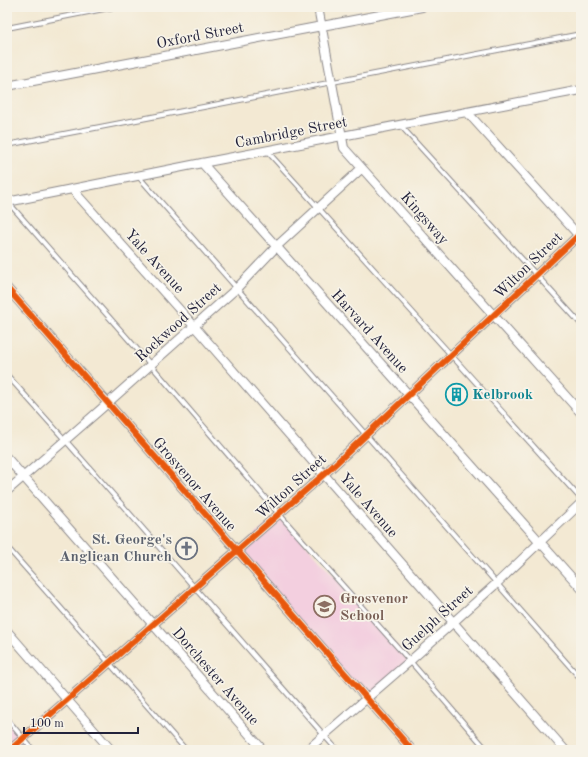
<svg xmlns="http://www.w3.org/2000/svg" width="588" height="757" viewBox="0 0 588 757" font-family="'Old Standard TT',serif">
<rect width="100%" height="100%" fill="#f7f3e8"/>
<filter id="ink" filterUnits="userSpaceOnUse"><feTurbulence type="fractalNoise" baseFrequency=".025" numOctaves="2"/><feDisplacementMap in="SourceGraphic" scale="8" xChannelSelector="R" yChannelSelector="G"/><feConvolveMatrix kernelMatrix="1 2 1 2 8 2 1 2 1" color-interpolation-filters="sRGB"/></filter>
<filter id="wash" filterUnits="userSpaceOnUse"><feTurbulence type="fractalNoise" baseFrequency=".012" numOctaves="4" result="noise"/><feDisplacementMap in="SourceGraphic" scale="16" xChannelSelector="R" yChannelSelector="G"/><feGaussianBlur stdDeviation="0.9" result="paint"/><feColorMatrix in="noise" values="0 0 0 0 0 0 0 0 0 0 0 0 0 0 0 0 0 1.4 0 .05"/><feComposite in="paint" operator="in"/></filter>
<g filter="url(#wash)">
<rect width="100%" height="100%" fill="#f3e9d3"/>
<path fill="#f3cfdf" d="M279,514l131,147 -43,37 -130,-147z
M7,719l26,31h-26z"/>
</g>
<g filter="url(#ink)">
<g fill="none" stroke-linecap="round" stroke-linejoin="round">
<defs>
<path id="lane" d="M7,28l107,-21
M401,126l180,198
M7,145l574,-111
M267,151l314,348
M138,176l443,503
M8,202l143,163 128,149 131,147 77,89
M7,375l59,66 271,309
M7,547l179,203
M7,719l26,31"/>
<path id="street" d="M318,7l26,141 237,265
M7,86l415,-79
M467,112l114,126
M202,163l379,425
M72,189l122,137 371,424
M7,202l195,-39 379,-73
M7,288l405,462
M7,458l256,292
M7,491l94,-82 136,-121 40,-42 85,-78
M7,631l104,119
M10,750l321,-282 250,-235
M307,750l103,-89 87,-78 84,-80"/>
</defs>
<use href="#lane" stroke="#8a8687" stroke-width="6"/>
<use href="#street" stroke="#8a8687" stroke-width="10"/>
<use href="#lane" stroke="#fff" stroke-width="4"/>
<use href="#street" stroke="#fff" stroke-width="8"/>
<defs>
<path id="cycleway" d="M7,288l405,462
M10,750l321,-282 250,-235"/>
</defs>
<use href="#cycleway" stroke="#f7f3e8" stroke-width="8"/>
<use href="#cycleway" stroke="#e8590c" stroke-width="6"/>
</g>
</g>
<defs>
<symbol id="building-ring" viewBox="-11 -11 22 22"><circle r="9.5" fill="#f7f3e8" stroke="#0f9aa8" stroke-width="1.5"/><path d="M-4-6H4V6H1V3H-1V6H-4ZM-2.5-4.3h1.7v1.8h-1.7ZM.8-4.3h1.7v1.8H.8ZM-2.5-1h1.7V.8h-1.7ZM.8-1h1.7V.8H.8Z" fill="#0f9aa8"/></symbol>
<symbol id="church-ring" viewBox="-11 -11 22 22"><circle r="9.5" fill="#f7f3e8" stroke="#6b7280" stroke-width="1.5"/><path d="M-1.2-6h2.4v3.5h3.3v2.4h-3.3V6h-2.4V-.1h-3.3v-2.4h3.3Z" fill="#6b7280"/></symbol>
<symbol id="school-ring" viewBox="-11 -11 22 22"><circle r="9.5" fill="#f7f3e8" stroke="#8d6e63" stroke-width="1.5"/><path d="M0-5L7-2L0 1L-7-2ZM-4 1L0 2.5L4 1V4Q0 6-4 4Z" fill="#8d6e63"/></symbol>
</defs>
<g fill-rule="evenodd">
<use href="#building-ring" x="444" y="382" width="25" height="25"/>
<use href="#church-ring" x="174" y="536" width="25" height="25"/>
<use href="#school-ring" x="312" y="594" width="25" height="25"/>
</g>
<g text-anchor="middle" stroke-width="3.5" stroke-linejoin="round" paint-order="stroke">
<g font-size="15" fill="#22223b" stroke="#f7f3e8">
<text transform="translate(200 35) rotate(-11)" y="5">Oxford Street</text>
<text transform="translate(291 132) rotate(-11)" y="5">Cambridge Street</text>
<text transform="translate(425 218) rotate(49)" y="5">Kingsway</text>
<text transform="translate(155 261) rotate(48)" y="5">Yale Avenue</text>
<text transform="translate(528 265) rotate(-44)" y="5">Wilton Street</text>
<text transform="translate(178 322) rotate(-42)" y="5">Rockwood Street</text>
<text transform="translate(370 331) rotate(48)" y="5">Harvard Avenue</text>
<text transform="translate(195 484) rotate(49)" y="5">Grosvenor Avenue</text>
<text transform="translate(291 486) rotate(-42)" y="5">Wilton Street</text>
<text transform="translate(369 505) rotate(49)" y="5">Yale Avenue</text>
<text transform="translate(437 618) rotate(-42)" y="5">Guelph Street</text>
<text transform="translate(216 676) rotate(49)" y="5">Dorchester Avenue</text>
</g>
<g font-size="15" font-weight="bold" fill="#0d838f" stroke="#f7f3e8" text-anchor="start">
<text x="472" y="399">Kelbrook</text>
</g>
<g font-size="15" font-weight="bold" fill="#5b616d" stroke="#f7f3e8" text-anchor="end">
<text x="172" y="544">St. George's<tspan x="172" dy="17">Anglican Church</tspan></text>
</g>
<g font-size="15" font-weight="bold" fill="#785e54" stroke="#f7f3e8" text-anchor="start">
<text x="340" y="603">Grosvenor<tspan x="340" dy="17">School</tspan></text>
</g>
</g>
<rect width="588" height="757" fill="none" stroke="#f7f3e8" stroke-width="24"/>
<path d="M24 727v6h114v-6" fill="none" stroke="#22223b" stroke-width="2"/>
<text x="30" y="727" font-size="12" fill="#22223b" stroke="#f7f3e8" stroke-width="3" paint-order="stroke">100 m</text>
</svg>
